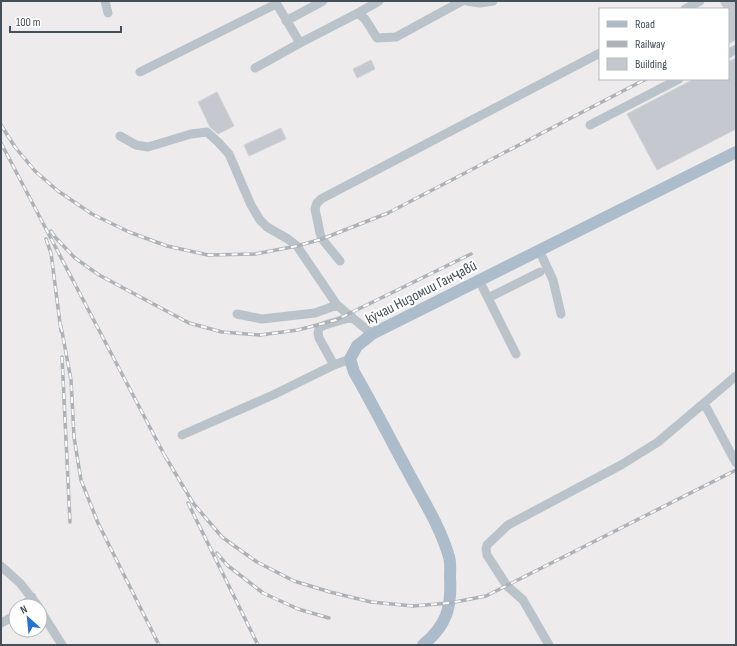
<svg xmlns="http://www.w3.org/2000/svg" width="737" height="646" viewBox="0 0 737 646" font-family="'Sofia Sans Condensed',sans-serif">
<rect width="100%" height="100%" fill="#eeebec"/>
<path fill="#c5c8ce" stroke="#d0d2d7" d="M720,1h16v39l-8,4v-35h-4z
M736,58v71l-79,41 -30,-56 67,-35h34v-17z
M371,60l4,9 -18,9 -4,-9z
M217,92l17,34 -16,8 -8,-7 -12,-25z
M281,128l5,11 -37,17 -5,-11z"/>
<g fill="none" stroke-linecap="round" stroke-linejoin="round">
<path stroke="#bac3ca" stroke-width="9" d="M105,1l3,12
M275,1l25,42 58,-30 7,6 12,19 19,-1 66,-36
M467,1l13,2 13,-2
M685,9l15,-8
M358,13l21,-12
M286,21l37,-20
M728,54l8,-5
M255,68l45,-25
M140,72l136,-68
M590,125l89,-46
M120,136l16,9 12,2 43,-13 16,-2 11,10 11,12 22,51 9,15 7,7 21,12 9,7 40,59 35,29
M539,250l14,30 8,34
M340,261l-18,-22 -2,-6 -5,-24 2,-6 4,-4 279,-146
M479,280l37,74
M488,298l52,-26
M237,314l25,5 53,-6 22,-8
M334,365l-15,-27 -1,-5 1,-5 6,-3 27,-8
M704,403l32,60
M182,435l91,-40 61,-30 16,-6
M1,566l19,17 18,23
M23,606l9,-9
M40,610l22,35
M1,623l11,-6 4,-4
M549,645l-26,-45 -16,-14 -20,-31 -1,-6 1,-4 21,-20 113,-60 37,-23 78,-66"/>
<path stroke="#acbcca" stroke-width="12" d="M423,645c23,-19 29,-37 27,-67 0,-7 1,-15 -1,-21 -9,-32 -29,-62 -44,-91 -17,-31 -33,-63 -51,-94l-4,-13 7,-13 15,-12 364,-182"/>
<defs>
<path id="rail" d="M1,125l14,22 20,24 23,20 34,23 37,18 38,14 41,9 47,-1 42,-8 25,-7 66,-26 258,-134
M1,143l166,317
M51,231l4,6 20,21 24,17 90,48 33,9 38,3 38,-5 38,-10 135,-66
M46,239l5,14 10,78
M61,326l10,54 3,57 7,43 17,43 61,122
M62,357l8,165
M165,456l28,47 29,34 35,25 37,19 36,11 41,10 42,4 37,-3 36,-7 250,-126
M188,503l70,142
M217,553l10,12 36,28 35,16 31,9"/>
</defs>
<use href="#rail" stroke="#aeb1b6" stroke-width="3.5"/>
<use href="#rail" stroke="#fff" stroke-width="2" stroke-dasharray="6" stroke-linecap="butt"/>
</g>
<g text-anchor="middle" stroke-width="4" stroke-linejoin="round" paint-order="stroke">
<g font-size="15" fill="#454f58" stroke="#fff">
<text transform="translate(421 292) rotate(-27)" y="5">кӯчаи Низомии Ганҷавӣ</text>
</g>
</g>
<rect width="737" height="646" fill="none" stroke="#454f58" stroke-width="4"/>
<rect x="599" y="8" width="130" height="72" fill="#ffffff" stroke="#b5b9bc"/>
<rect x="607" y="21" width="20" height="6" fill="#acbcca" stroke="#b5b9bc"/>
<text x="635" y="28" font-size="12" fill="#454f58">Road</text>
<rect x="607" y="41" width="20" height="6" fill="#aeb1b6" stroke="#b5b9bc"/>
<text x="635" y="48" font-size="12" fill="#454f58">Railway</text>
<rect x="607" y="58" width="20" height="12" fill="#c5c8ce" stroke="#b5b9bc"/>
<text x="635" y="68" font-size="12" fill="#454f58">Building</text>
<g transform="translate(28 618) rotate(333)"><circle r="19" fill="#ffffff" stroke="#b5b9bc"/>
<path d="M0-3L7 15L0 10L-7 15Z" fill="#2372d1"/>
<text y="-6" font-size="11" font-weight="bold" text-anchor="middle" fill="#454f58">N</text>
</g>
<path d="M10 26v6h111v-6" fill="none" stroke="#454f58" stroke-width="2"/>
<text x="16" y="26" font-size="12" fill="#454f58" stroke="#ffffff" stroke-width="3" paint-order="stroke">100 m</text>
</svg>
